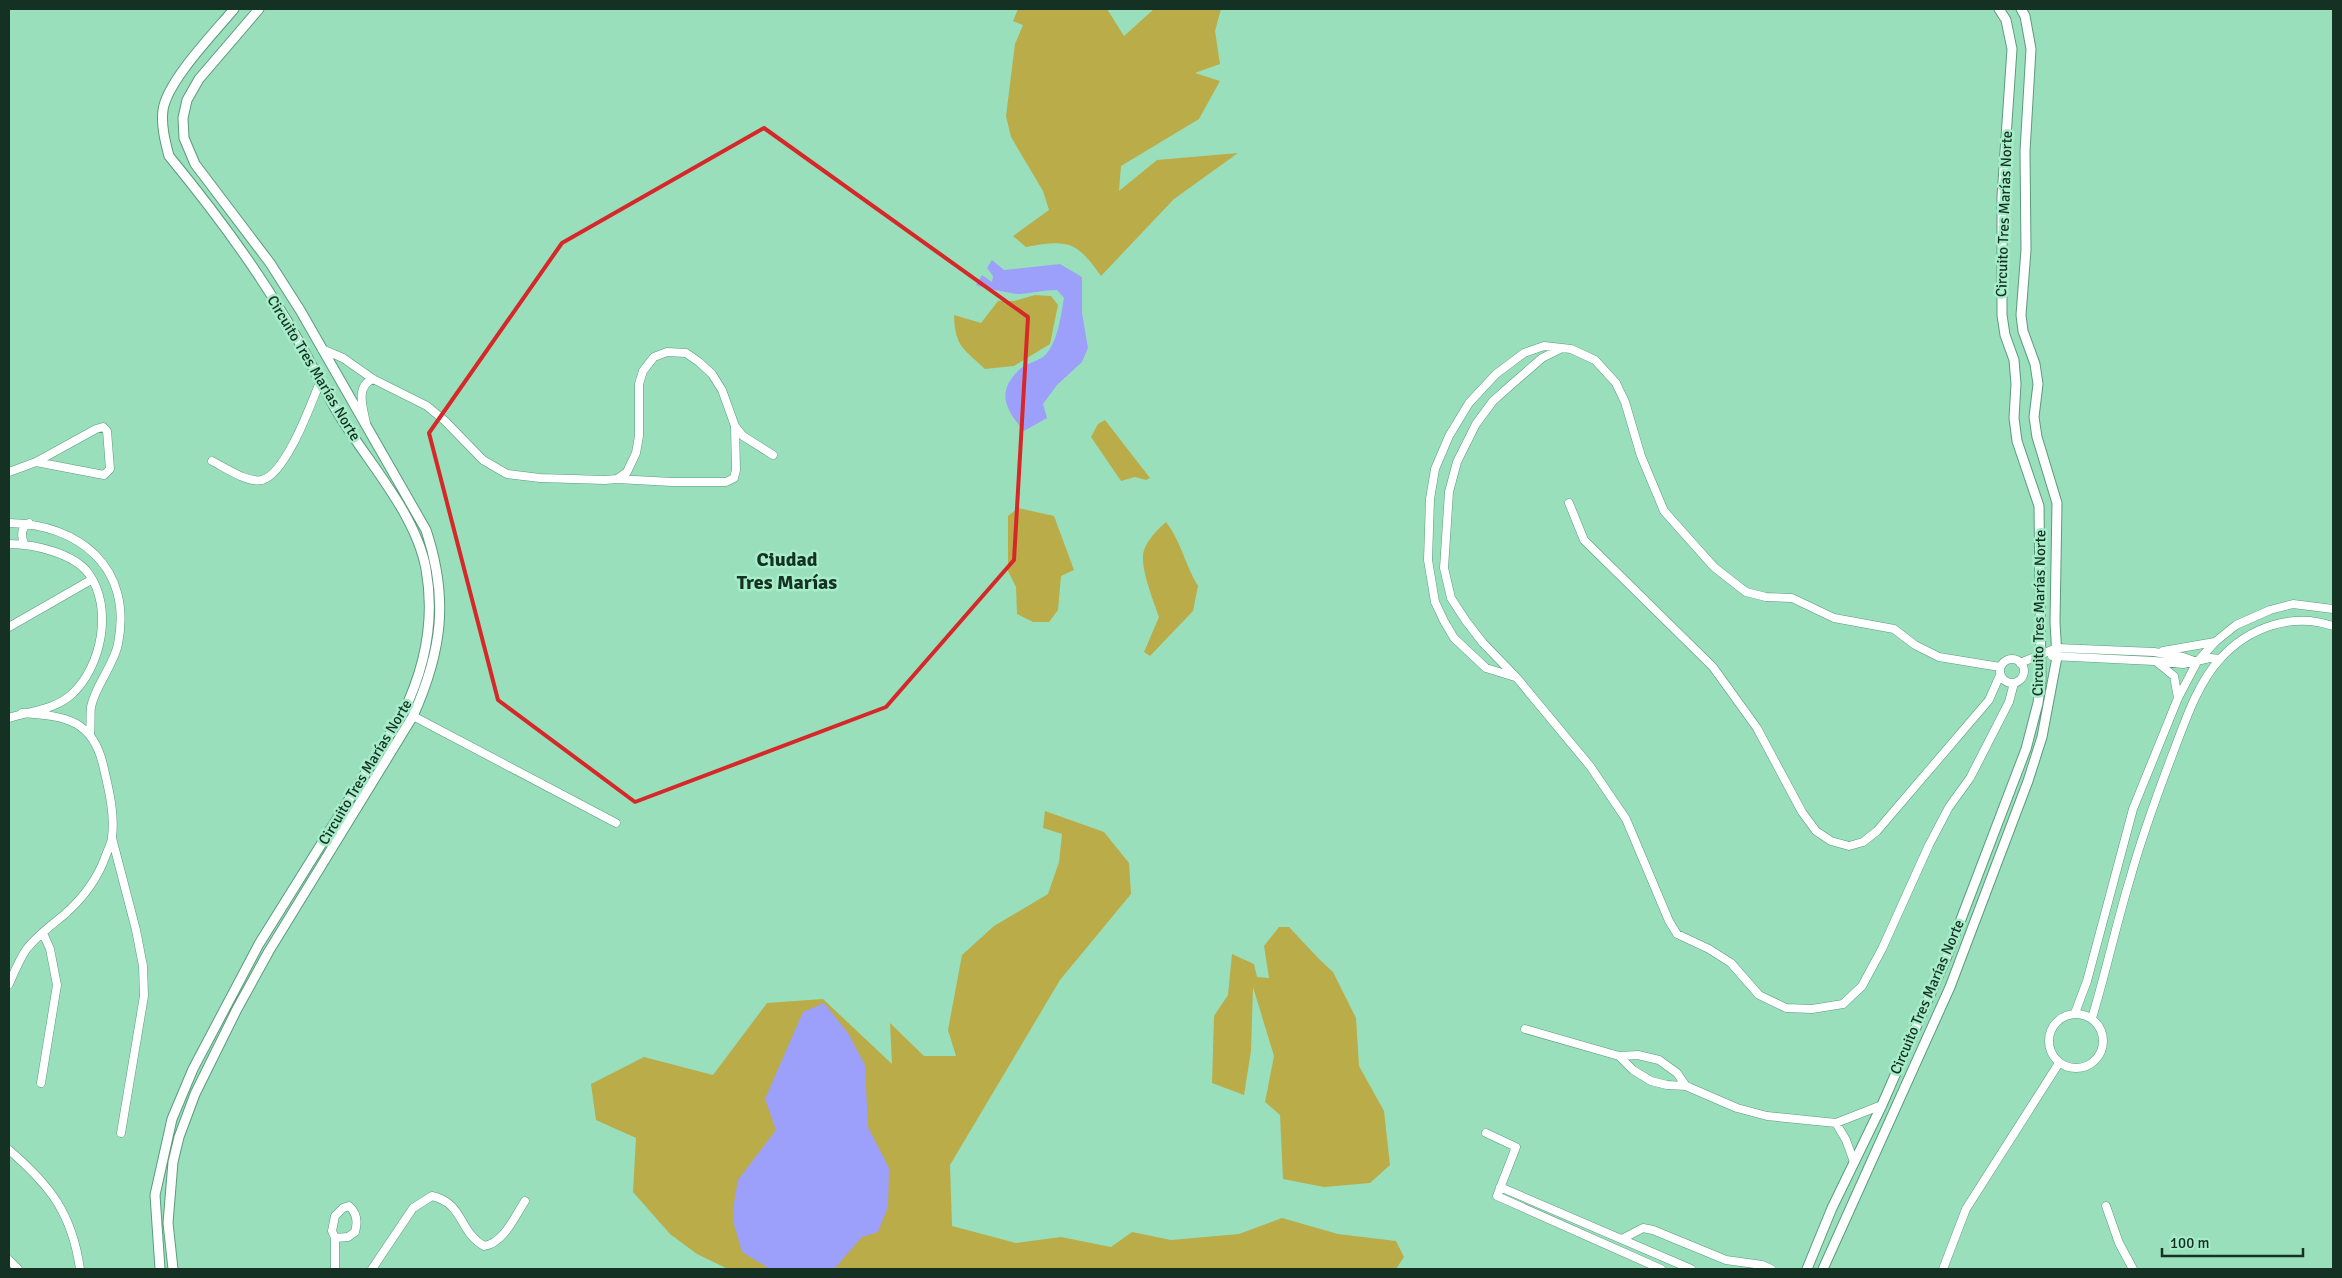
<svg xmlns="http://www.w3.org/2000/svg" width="2342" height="1278" viewBox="0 0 2342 1278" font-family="Signika,sans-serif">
<rect width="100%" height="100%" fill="#9adfbc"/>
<path fill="#baac48" d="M1018,9h89l17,27 30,-27h67l-6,22 5,33 -25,9 25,8 -21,38 -78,47 -2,25 38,-31 81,-7 -64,46 -73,77c-25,-36 -34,-36 -75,-29l-13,-11 36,-26 -6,-19 -32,-54 -5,-21 9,-72 8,-19 -10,-4z
M1035,295l16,1 7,9 -8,39 -36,22 -29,3c-22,-21 -30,-22 -31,-54l27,8 17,-22h16z
M1105,420l45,58 -4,2 -11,-3 -14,4 -30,-44 7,-13z
M1018,508l36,8 20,54 -13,6 -3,34 -9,12h-16l-16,-8 -1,-27 -8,-16v-55z
M1166,522c15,19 19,43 32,64l-5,25 -43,45 -6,-4 15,-35c-5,-14 -17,-45 -16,-60 0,-13 14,-27 23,-35z
M1045,811l59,21 25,31 2,31 -71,86 -110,185 2,61 64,17 45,-6 50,10 21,-15 39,8 68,-6 43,-16 56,16 58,7 8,16 -8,12h-668l-31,-15 -27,-20 -37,-42 3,-54 -40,-18 -5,-36 53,-27 69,18 54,-72 56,-4 69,65 -2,-41 34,33h32l-8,-26 14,-75 32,-29 54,-32 11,-32 3,-28 -19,-6z
M1279,927h10l30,32 14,13 23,46 3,48 25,45 6,54 -20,18 -46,4 -41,-8 -3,-64 -15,-13 9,-46 -21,-69 -2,64 -7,44 -32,-12 2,-67 14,-21 4,-41 22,10 3,13 12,1 -5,-32z"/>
<path fill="#9da0fa" d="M992,260l12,10 56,-6 22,13v36l6,35 -6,14 -25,23 -14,19 4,14 -23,13c-18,-21 -29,-39 -4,-62 8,-7 21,-8 27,-16 11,-13 14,-38 17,-55l-7,-8c-13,0 -24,3 -37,4 -8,0 -36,-6 -44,-9l6,-10 10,7 1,-6 -6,-8z
M824,1003l24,30 17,32 3,62 21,41 -1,39 -10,25 -16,5 -28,32h-64l-28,-17 -9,-31 1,-18 4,-23 38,-50 -11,-31 38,-87z"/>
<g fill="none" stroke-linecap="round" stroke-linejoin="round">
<defs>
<path id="minor" d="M322,349l21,9 30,21 54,27 18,15 38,39 24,14 33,4 65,2 12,-1 10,-7 9,-19 3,-17v-52l4,-13 11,-14 13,-5 19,1 13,9 13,12 10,16 13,36 8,10 30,19
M1560,349l-18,9 -31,27 -18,16 -17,23 -19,38 -8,30 -5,76 7,30 15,23 17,22 34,35 73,88 36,53 43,102 8,13 32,15 22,14 28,32 27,13 26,1 31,-5 19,-18 20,-37 47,-104 20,-38 21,-29 39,-76 5,-19
M366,423c-3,-15 -11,-37 7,-44
M212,461c14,7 35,22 50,19 24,-6 49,-76 58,-98
M9,472l27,-10 60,-33 7,-2 4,4 3,38 -6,6 -68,-13
M617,479l55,3h54l8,-4 2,-8 -1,-44
M1569,503l15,37 129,127 44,61 45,84 14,19 15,10 18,5 14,-4 14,-11 112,-131 11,-25
M9,523c71,1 124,45 109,121 -4,21 -23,42 -27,63 -1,9 0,18 -1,27
M9,544c24,0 65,9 80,30 24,34 13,92 -17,120 -17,16 -42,17 -63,24
M24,544c-3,-8 -3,-17 5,-21
M9,627l82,-47
M2163,651l52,-9
M2052,656l102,5 29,3 27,-6 10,1
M2000 671a12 12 0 1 1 24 0a12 12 0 1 1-24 0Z
M2020,663l37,-15 97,4 29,5 14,5
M2158,663l16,13 4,22
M1515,677l-29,-9 -32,-30 -10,-17 -9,-19 -7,-42 2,-61 5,-30 14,-33 20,-33 27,-29 28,-21 20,-7 27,3 24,11 21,23 9,19 16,54 23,55 50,56 32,25 20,5 26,1 42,20 60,11 21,16 24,12 61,10
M413,716l203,107
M112,838l24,92 7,36 1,30 -23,137
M9,984c5,-11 10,-24 17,-34 10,-14 26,-25 39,-36 18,-16 33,-36 41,-59 2,-6 6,-12 6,-18 3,-22 -3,-47 -8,-68 -10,-49 -37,-53 -82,-56
M2075,1013l12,-32 46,-172 45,-111 19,-36 18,-20 21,-17 34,-15 23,-6 40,5
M2049 1041a27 27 0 1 1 54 0a27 27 0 1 1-54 0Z
M2092,1018c14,-46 24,-93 38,-139 12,-43 27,-84 43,-126 12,-31 24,-69 47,-94 29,-32 73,-47 113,-33
M1525,1029l94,27 19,-1 21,5 18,13 9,13
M1619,1056l14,14 18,11 16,4 19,1 51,22 30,8 69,7 46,-18
M41,1083l16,-98 -7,-36 -7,-16
M1836,1123l10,17 8,22
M1486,1133l30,14 -19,49 164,73
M9,1150c42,36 63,64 71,119
M1500,1187l191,82
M2106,1206l13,37 14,26
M335,1238l13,-1 7,-5c3,-10 2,-19 -6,-26l-6,2 -8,8 -3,15 3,7v31
M1622,1239l21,-11 10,2 73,30 36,5 9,4
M9,1260l9,9
M372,1269l41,-61 19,-12c32,7 26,35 52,50 20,-3 31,-30 41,-45
M1943,1269l23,-60 93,-146"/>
<path id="tertiary" d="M160,1269l-5,-74 17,-76 21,-50 66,-125 144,-231c22,-45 32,-94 23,-144 -10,-55 -58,-107 -87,-154 -19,-32 -35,-67 -55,-99 -33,-56 -74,-110 -115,-160 -4,-15 -8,-31 -6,-46 4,-29 52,-78 71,-101
M173,1269l-5,-46 5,-61 6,-25 16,-43 42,-85 32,-58 144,-235c29,-65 36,-117 13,-186l-126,-220 -30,-47 -75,-99 -11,-26 -1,-20 4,-18 12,-21 60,-70
M1807,1269l25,-61 50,-103 65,-149 79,-207 12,-46 3,-23 -2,-174 -22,-65 -3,-23 2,-34 -2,-24 -9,-25 -3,-20v-119l10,-147 -6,-29 -7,-11
M1823,1269l127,-282 78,-206 14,-44 15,-80 -2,-35 2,-119 -20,-66 -3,-20 4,-33 -3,-20 -12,-33 -2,-16 5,-65 -1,-99 6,-102 -6,-33 -4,-7"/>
</defs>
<use href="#minor" stroke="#599c7b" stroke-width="9"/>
<use href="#tertiary" stroke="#599c7b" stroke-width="11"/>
<use href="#minor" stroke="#fff" stroke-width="8"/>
<use href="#tertiary" stroke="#fff" stroke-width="9"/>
</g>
<path fill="none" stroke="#d62828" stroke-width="4" stroke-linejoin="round" d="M764,128l264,189 -14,243 -128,147 -251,95 -137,-102 -69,-267 133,-190z"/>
<g text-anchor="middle" stroke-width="5" stroke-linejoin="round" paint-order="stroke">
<g font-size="15" fill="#153124" stroke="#a7edc9">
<text transform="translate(2004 214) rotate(-88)" y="5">Circuito Tres Marías Norte</text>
<text transform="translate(314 368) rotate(59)" y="5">Circuito Tres Marías Norte</text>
<text transform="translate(2039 613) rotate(-89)" y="5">Circuito Tres Marías Norte</text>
<text transform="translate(365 772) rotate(-59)" y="5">Circuito Tres Marías Norte</text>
<text transform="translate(1927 997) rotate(-67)" y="5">Circuito Tres Marías Norte</text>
</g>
<g font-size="20" font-weight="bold" fill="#153124" stroke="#a7edc9">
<text x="787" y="566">Ciudad<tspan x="787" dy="23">Tres Marías</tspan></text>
</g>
</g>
<rect width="2342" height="1278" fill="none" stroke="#153124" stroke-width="20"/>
<path d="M2162 1248v8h141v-8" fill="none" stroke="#153124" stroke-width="2.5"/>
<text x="2170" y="1248" font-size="15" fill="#153124" stroke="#a7edc9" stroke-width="4" paint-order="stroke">100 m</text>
</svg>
